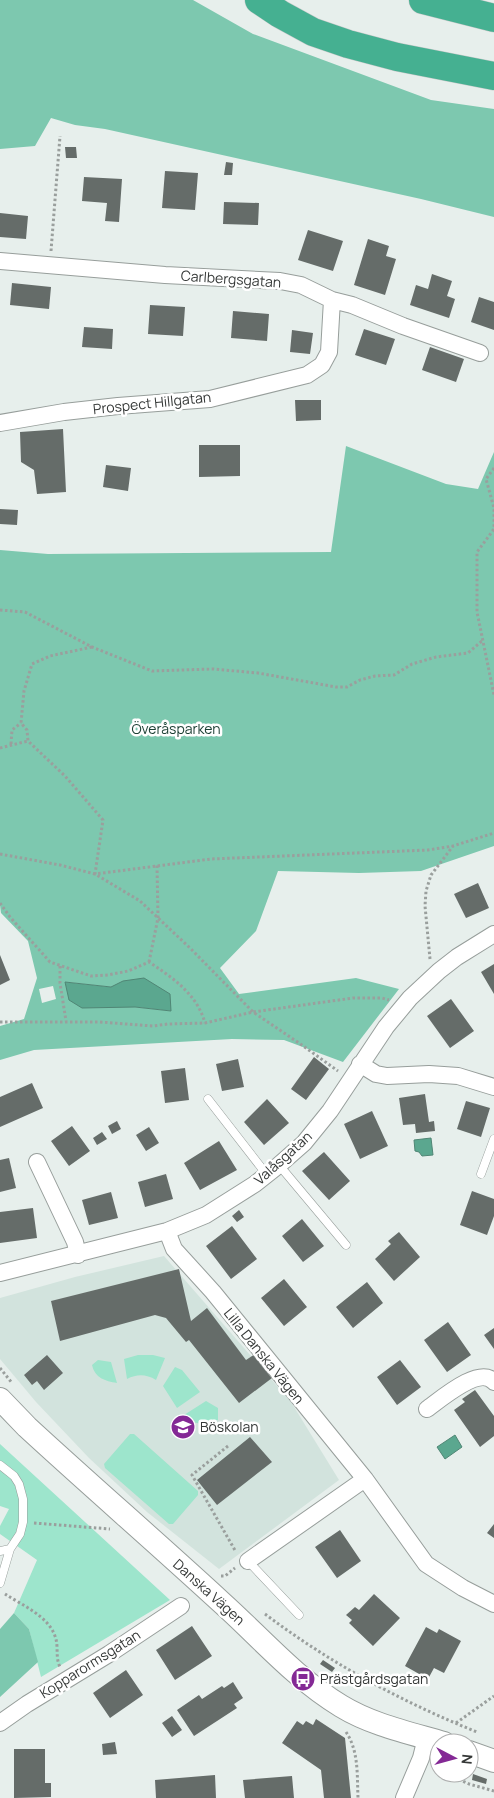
<svg xmlns="http://www.w3.org/2000/svg" width="494" height="1798" viewBox="0 0 494 1798" font-family="Manrope,sans-serif">
<rect width="100%" height="100%" fill="#e7efec"/>
<path fill="#d2e3dd" d="M164,1256l127,146 48,78 -120,89 -72,-57 -58,-54 -53,-56 -36,-43v-61l75,-21z"/>
<path fill="#9de5cc" d="M138,1355h15l12,3 -9,22c-10,-6 -19,-6 -29,-1l-3,-20z
M98,1360l13,2 6,21c-12,-2 -22,-5 -25,-18z
M175,1367l7,3 18,22 -23,16 -14,-22z
M206,1401l12,7v12c-13,5 -25,6 -34,-5z
M130,1434h4l64,57v4l-25,29h-4l-64,-56 -1,-4z
M0,1444l170,156 -129,77 -12,-48 -15,-16 23,-53 -37,-26v-8l9,-17 -9,-3z"/>
<path fill="#7dc8af" fill-rule="evenodd" d="M0,0h193l60,34 178,66 63,9v108l-73,-18 -316,-70 -30,-4 -24,-7 -16,28 -35,3z
M346,446l100,38 32,5 16,-37v394l-73,25 -62,2 -81,-2 -22,60 -36,37 19,26 117,-16 43,11 -56,73 -59,-22 -52,-1 -198,11 -34,10v-34l24,-7 13,-41 -9,-37 -27,-28 -1,-8v-355l48,4 283,-2zM66,982l45,5 60,24 -36,-4zM53,986l3,13 -14,4 -3,-14z
M14,1613l15,16 9,33 -38,35v-68z"/>
<path fill="#5ba78f" stroke="#508675" d="M144,978l26,16 1,17 -36,-4 -53,1 -13,-8 -4,-18 46,5 12,-6z
M431,1138l2,17 -11,1 -3,-4 -4,-1 -1,-11z
M455,1435l7,12 -17,12 -8,-12z"/>
<path fill="#656c69" d="M65,147h11l1,11h-11z
M226,162l7,1 -1,12h-8z
M165,171l33,2 -3,37 -33,-2z
M84,177l38,2 -3,43 -14,-1 2,-18 -25,-2z
M224,202l35,1 -1,22 -35,-1z
M0,213l28,3 -2,23 -26,-2z
M308,230l35,11 -10,30 -35,-11z
M368,239l21,7 -3,10 10,3 -11,36 -31,-10z
M432,274l20,7 -5,15 8,3 -6,19 -39,-13 6,-20 12,4z
M12,283l39,4 -2,22 -39,-4z
M479,297l15,5v28l-23,-8z
M150,305l35,2 -2,29 -35,-2z
M233,311l36,3 -2,27 -36,-3z
M84,327l29,2 -1,20 -30,-2z
M364,329l31,10 -9,26 -31,-10z
M292,330l21,3 -3,21 -20,-2z
M430,347l34,12 -8,23 -34,-12z
M295,400h26v20l-25,1z
M63,429l3,63 -29,2 -3,-24 -13,-8 -1,-30z
M199,445h41v31l-41,1z
M106,465l25,3 -3,23 -25,-4z
M0,509l18,1 -1,15 -17,-1z
M478,883l11,25 -23,10 -12,-24z
M0,955l10,25 -10,5z
M494,964v30l-13,-22z
M451,999l23,32 -24,17 -23,-32z
M314,1057l15,12 -23,31 -15,-11z
M238,1059l6,28 -22,4 -6,-27z
M185,1068l4,32 -24,3 -4,-32z
M32,1083l11,25 -43,19v-30z
M425,1094l4,28 5,-1 1,10 -19,2 -1,-9 -12,1 -4,-27z
M267,1099l22,24 -25,22 -20,-23z
M466,1101l24,7 -9,29 -24,-8z
M372,1111l16,35 -28,13 -16,-35z
M117,1121l4,8 -9,5 -4,-8z
M72,1126l18,25 -21,15 -18,-25z
M149,1127l10,16 -13,8 -10,-16z
M102,1132l5,7 -10,6 -4,-7z
M219,1141l18,29 -37,20 -16,-27z
M324,1152l26,29 -21,19 -27,-29z
M9,1158l7,30 -16,4v-32z
M166,1174l7,25 -28,8 -7,-25z
M472,1191l22,8v17l-7,19 -27,-10z
M111,1192l7,26 -29,7 -7,-25z
M33,1208l4,30 -37,5v-31z
M239,1210l5,7 -7,5 -5,-6z
M302,1219l22,27 -21,16 -21,-26z
M232,1226l25,33 -26,20 -25,-33z
M399,1232l21,25 -26,24 -19,-22 16,-15 -3,-3z
M179,1269l12,52 16,-13 39,52 9,-6 17,24 -33,25 -50,-63 -3,2 -20,-24 -11,-3 -95,26 -9,-40z
M284,1279l23,28 -23,19 -23,-28z
M367,1282l16,21 -30,25 -17,-21z
M448,1322l23,33 -24,17 -23,-32z
M494,1328v21l-10,-14z
M47,1355l16,18 -19,17 -7,-9 -5,4 -8,-10z
M400,1360l21,27 -24,18 -20,-28z
M475,1390l19,26v20l-14,11 -26,-37 11,-8 -3,-3z
M250,1437l22,25 -55,43 -20,-25z
M494,1524v14l-7,-5z
M340,1530l21,31 -24,17 -22,-31z
M374,1594l26,24 -27,28 -24,-23 3,-3 -6,-5 9,-8 4,3z
M192,1626l20,30 -37,24 -19,-30z
M426,1627l11,6 2,-4 22,12 -17,32 -10,-5 -6,11 -23,-13z
M323,1660l12,8 -3,4 -12,-8z
M126,1670l17,25 -33,23 -17,-25z
M233,1682l10,16 -9,6 3,4 -43,28 -17,-26 22,-15 3,4 20,-13 2,2z
M172,1716l10,14 -10,7 -10,-14z
M316,1719l29,19 6,60h-27l-3,-28 -39,-27 15,-22 6,4 3,-4 7,4z
M115,1742l2,12 -14,1 -1,-11z
M14,1749h31v34h6v14l-37,1z
M473,1774l14,5 -1,5 -14,-4z
M215,1775l1,23h-60l-1,-18z
M292,1776l2,22h-49l-2,-18z"/>
<g fill="none" stroke-linecap="round" stroke-linejoin="round">
<defs>
<path id="lane" d="M208,1099l59,76
M279,1165l67,80
M481,1174l13,-35
M0,1465l14,11 5,8 4,15v23l-3,12 -10,15 -10,34
M0,1551l10,-2
M248,1561l51,54"/>
<path id="street" d="M0,261l165,14 115,6 21,4 31,15 20,5 51,21 77,27
M0,423l64,-11 54,-6 92,-7 97,-24 15,-10 7,-13 3,-52
M360,1064l16,10 11,2 42,-2 29,2 36,11
M37,1162l38,80 3,13
M167,1231l7,18 39,43 57,70 95,117 61,85 37,24 31,16
M0,1273l167,-42 39,-16 49,-31 24,-19 25,-22 26,-32 56,-84 24,-29 29,-27 18,-14 37,-23
M427,1409c14,-10 53,-44 67,-27
M248,1561l117,-82
M0,1723l27,-19 82,-50 72,-48
M404,1798l17,-40 5,-20"/>
<path id="secondary" d="M0,1399l27,28c64,59 130,116 194,175 39,35 75,77 120,104 31,19 69,27 103,37
M469,1752l25,9"/>
<path id="highway" d="M259,0l21,14 33,18 35,12 49,13 97,19
M423,0l71,18"/>
</defs>
<use href="#lane" stroke="#979e9b" stroke-width="9"/>
<use href="#street" stroke="#979e9b" stroke-width="18"/>
<use href="#secondary" stroke="#979e9b" stroke-width="24"/>
<use href="#highway" stroke="#cacbcb" stroke-width="29"/>
<path stroke="#9a9f9d" stroke-width="3" stroke-dasharray="2.5 2.5" stroke-linecap="butt" d="M51,251l9,-115
M494,468l-8,11 8,29v21l-17,23v60l17,83
M0,610l25,2 67,35 60,24 61,-2 45,4 78,14h11l13,-7 15,-4 19,-1 18,-11 24,-7 32,-4 15,-13
M92,647l-42,9 -18,8 -8,27 -3,32 6,7 1,11 37,35 38,44 -8,54 116,-15 217,-9 25,-4
M11,744l1,-14 9,-7
M0,748l28,-7
M0,854l60,11 35,9 45,27 50,47 63,64 46,31 39,28
M0,903l10,14 40,45 41,14 17,-1 20,-4 21,-9c24,16 48,32 56,61
M430,959l-5,-53 1,-15 5,-16 22,-29 41,-13
M149,962l9,-44 -1,-53
M60,966v17l6,38
M0,1022h100l53,4 15,-2 37,-1 48,-11 100,-14h29l7,2
M0,1368l12,15
M228,1446l-36,29 44,77
M34,1523l76,6
M221,1576h4l10,-8
M5,1594c17,11 43,22 50,42 4,10 0,21 5,31
M265,1614c65,49 137,88 212,118
M456,1723l38,-27
M346,1732c13,19 11,44 12,66
M445,1773l24,11 25,7"/>
<use href="#lane" stroke="#fff" stroke-width="8"/>
<use href="#street" stroke="#fff" stroke-width="16"/>
<use href="#secondary" stroke="#fff" stroke-width="22"/>
<use href="#highway" stroke="#45b091" stroke-width="28"/>
</g>
<defs>
<symbol id="school-disc" viewBox="-11 -11 22 22"><circle r="9.5" fill="#842995" stroke="#fff"/><path d="M0-5L7-2L0 1L-7-2ZM-4 1L0 2.5L4 1V4Q0 6-4 4Z" fill="#fff"/></symbol>
<symbol id="bus-disc" viewBox="-11 -11 22 22"><circle r="9.5" fill="#842995" stroke="#fff"/><path d="M-5-6H5V4H4V6H2V4H-2V6H-4V4H-5ZM-3.5-4V0h7V-4ZM-3.5 1.2v1.5H-2V1.2ZM2 1.2v1.5H3.5V1.2Z" fill="#fff"/></symbol>
</defs>
<g fill-rule="evenodd">
<use href="#school-disc" x="169" y="1413" width="28" height="28"/>
<use href="#bus-disc" x="289" y="1665" width="28" height="28"/>
</g>
<g text-anchor="middle" stroke-width="5" stroke-linejoin="round" paint-order="stroke">
<g font-size="14" fill="#353837" stroke="#fff">
<text transform="translate(231 279) rotate(4)" y="5">Carlbergsgatan</text>
<text transform="translate(152 403) rotate(-6)" y="5">Prospect Hillgatan</text>
<text transform="translate(283 1158) rotate(-42)" y="5">Valåsgatan</text>
<text transform="translate(264 1356) rotate(51)" y="5">Lilla Danska Vägen</text>
<text transform="translate(209 1592) rotate(42)" y="5">Danska Vägen</text>
<text transform="translate(90 1664) rotate(-32)" y="5">Kopparormsgatan</text>
</g>
<g font-size="14" fill="#1c3f34" stroke="#fff">
<text x="176" y="734">Överåsparken</text>
</g>
<g font-size="14" fill="#353837" stroke="#fff" text-anchor="start">
<text x="200" y="1432">Böskolan</text>
<text x="320" y="1684">Prästgårdsgatan</text>
</g>
</g>
<g transform="translate(454 1758) rotate(96)"><circle r="24" fill="#ffffff" stroke="#aeafaf"/>
<path d="M0-4L9 19L0 12L-9 19Z" fill="#842995"/>
<text y="-8" font-size="14" font-weight="bold" text-anchor="middle" fill="#353837">N</text>
</g>
</svg>
